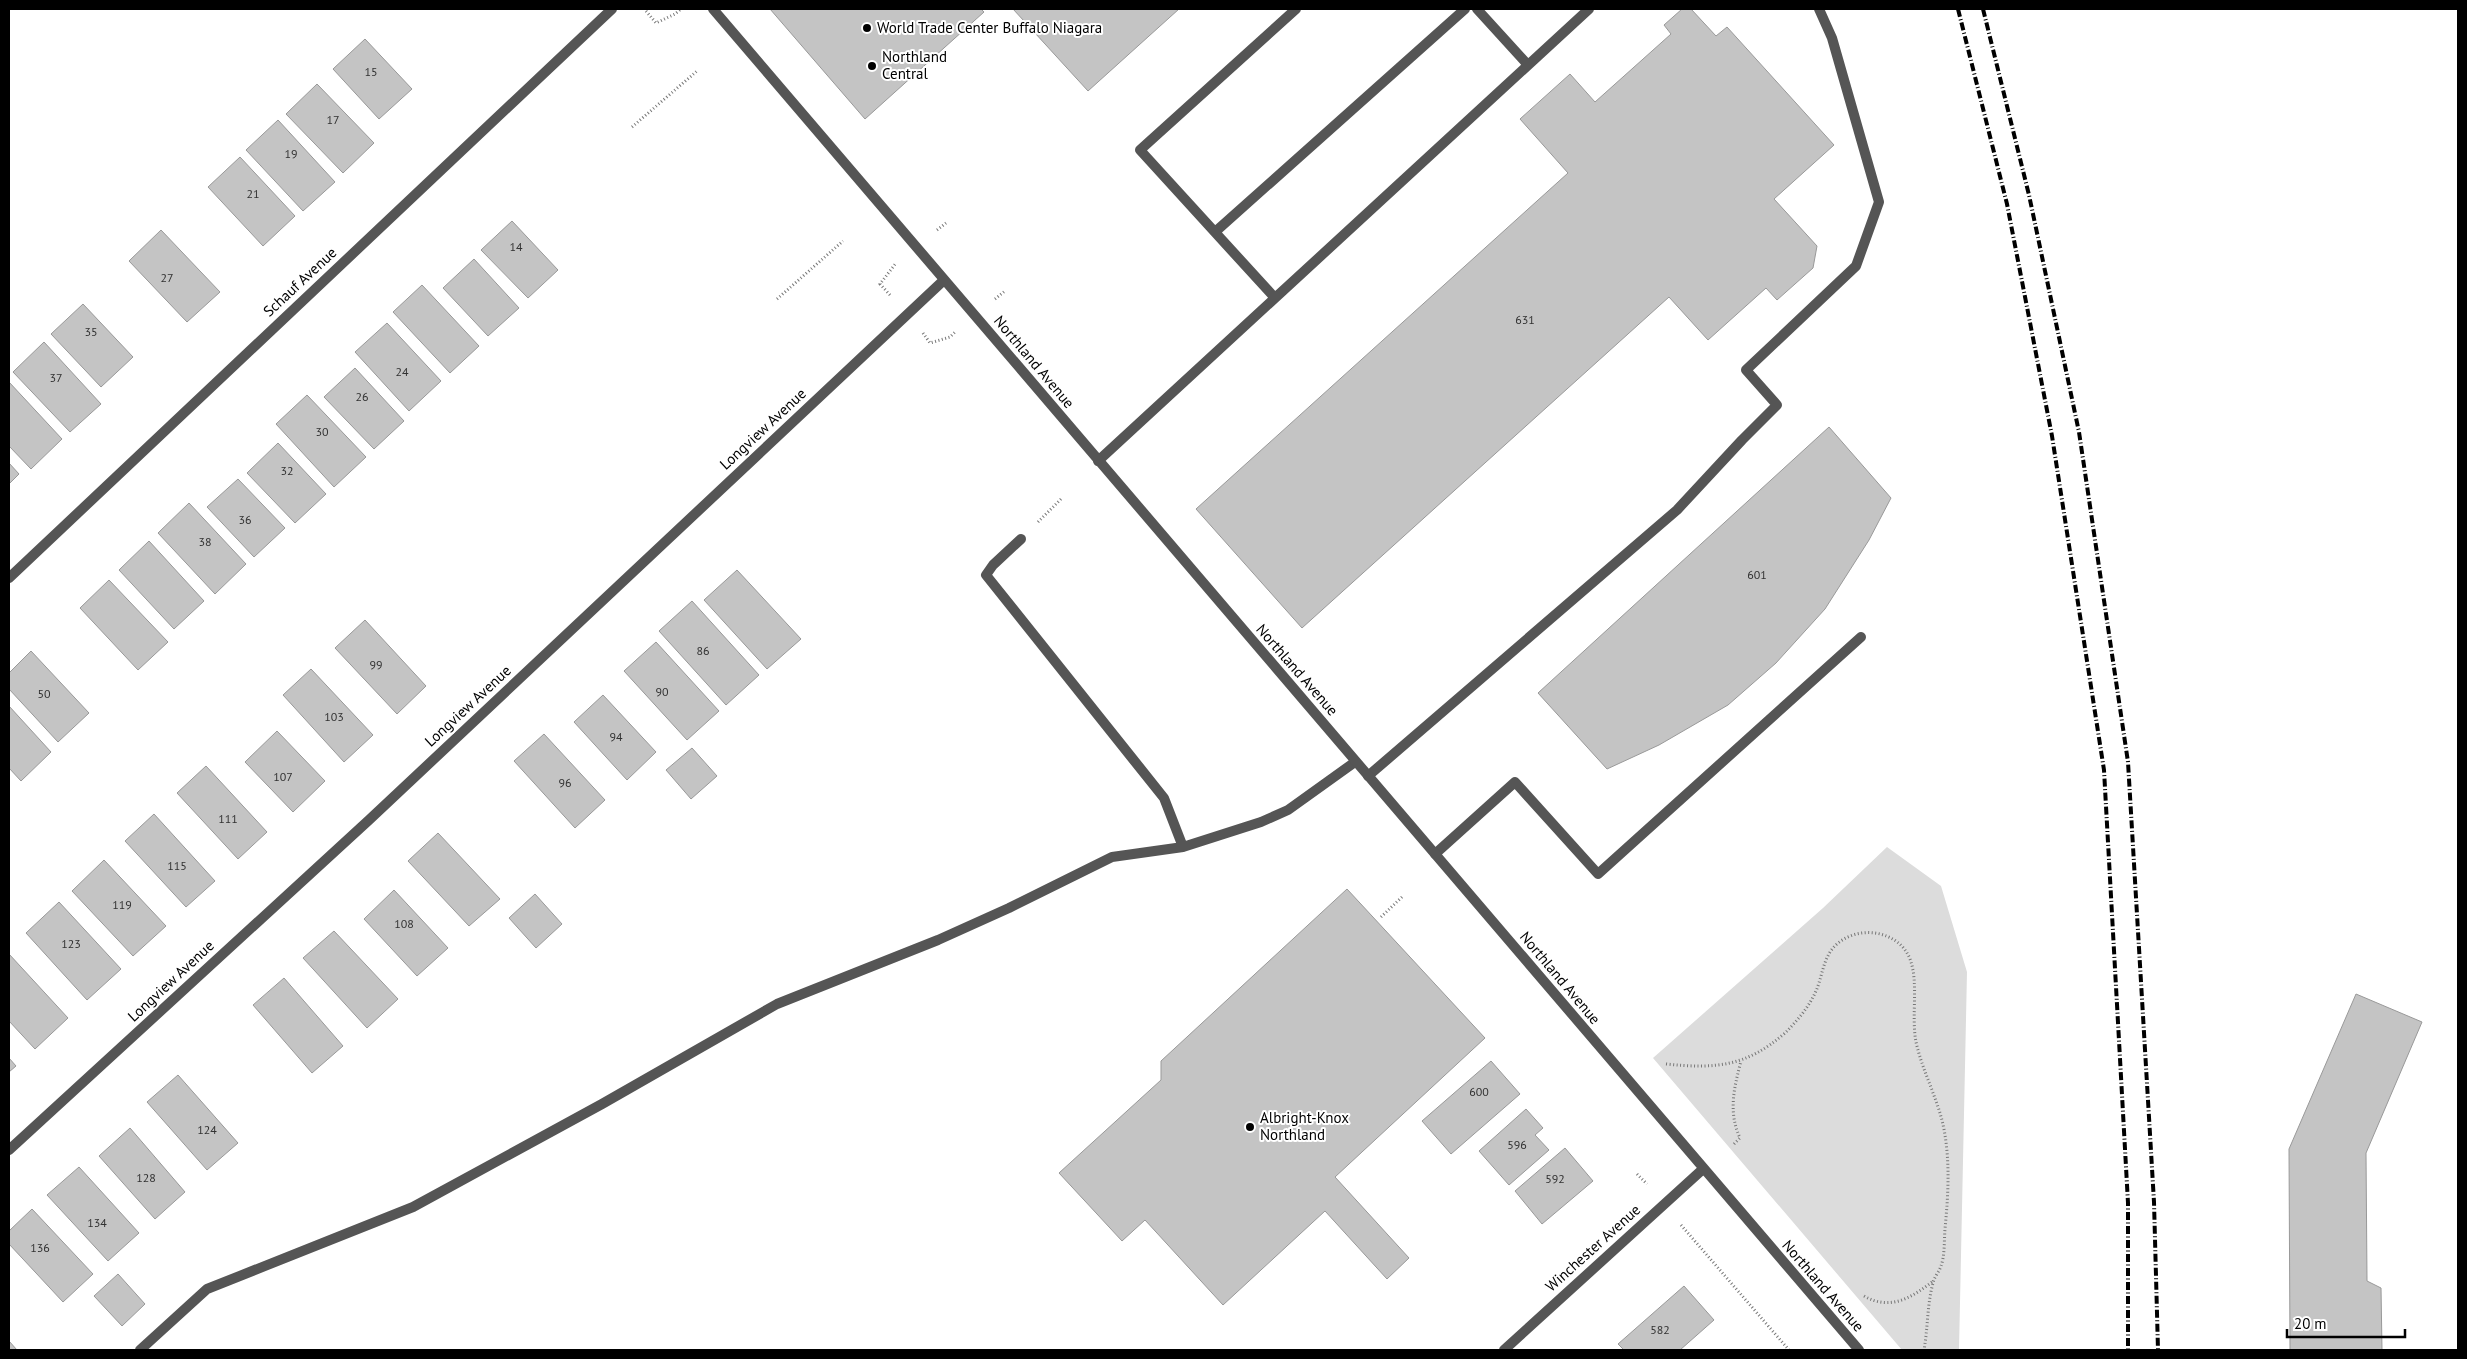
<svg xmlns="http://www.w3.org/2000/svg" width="2467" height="1359" viewBox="0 0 2467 1359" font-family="'PT Sans',sans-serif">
<rect width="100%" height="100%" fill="#fff"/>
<path fill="#dcdcdc" d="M1887,847l54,39 26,86 -8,378h-57l-249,-292 170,-150z"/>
<path fill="#c4c4c4" stroke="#999" d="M770,9h211l3,3 -119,107z
M1013,9h166l-91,82z
M1682,9h9l25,27 11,-9 107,118 -60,54 43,47 -4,22 -36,32 -11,-12 -58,52 -39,-43 -367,331 -106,-119 372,-336 -48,-54 50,-45 25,28 76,-68 -7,-9z
M365,39l47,50 -33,30 -46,-50z
M317,84l57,59 -31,30 -57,-59z
M278,120l57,62 -32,29 -57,-61z
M240,157l55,59 -32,30 -55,-59z
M512,221l46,49 -30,28 -47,-48z
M161,230l59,62 -33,30 -58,-61z
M474,259l45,49 -31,28 -45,-48z
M422,285l57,61 -29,27 -57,-61z
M83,304l50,53 -32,30 -50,-53z
M387,323l54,58 -32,30 -54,-59z
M44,342l57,62 -31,28 -57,-60z
M355,368l49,53 -30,28 -50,-52z
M9,382l53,57 -31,30 -22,-23z
M307,395l59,62 -32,30 -58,-63z
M1829,427l62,71 -22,42 -44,69 -49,54 -48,42 -69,40 -52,24 -69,-76z
M278,443l48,51 -31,29 -48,-50z
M9,463l10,11 -10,10z
M238,479l47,49 -31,29 -47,-50z
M189,503l57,61 -31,30 -57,-61z
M149,541l55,60 -30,28 -55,-59z
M737,570l64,69 -34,30 -63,-69z
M109,580l59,62 -30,28 -58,-62z
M692,601l67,74 -33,30 -67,-74z
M365,620l61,66 -29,28 -62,-66z
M656,642l63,69 -32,29 -63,-69z
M31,651l58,62 -31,29 -49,-53v-16z
M311,669l62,66 -29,27 -61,-67z
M603,695l53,57 -29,28 -53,-58z
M9,706l42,46 -30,29 -12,-13z
M277,731l48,50 -32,31 -48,-50z
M544,734l61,66 -30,28 -61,-67z
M692,748l25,28 -26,23 -25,-29z
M206,766l61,66 -29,27 -61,-66z
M154,814l61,67 -29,26 -61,-66z
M438,833l62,66 -31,27 -61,-65z
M104,860l62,66 -33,30 -61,-65z
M1347,889l138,149 -150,139 74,81 -22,21 -62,-68 -102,94 -78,-85 -23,21 -63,-68 102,-93v-19z
M394,890l54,58 -31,28 -53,-57z
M535,894l27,30 -26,24 -27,-30z
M59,902l62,67 -34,31 -61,-67z
M334,931l64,68 -31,29 -64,-70z
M9,954l59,64 -33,31 -26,-28z
M284,978l59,68 -31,27 -59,-68z
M2356,994l66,28 -56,131 1,128 14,7 1,62h-92l-1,-201z
M9,1058l7,8 -7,6z
M1491,1061l29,33 -69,60 -29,-33z
M178,1075l60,68 -31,27 -60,-68z
M1526,1109l17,19 -8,7 14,15 -40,35 -30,-34z
M130,1128l55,64 -30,27 -56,-63z
M1565,1148l28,33 -51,43 -27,-33z
M79,1167l60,66 -31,28 -61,-66z
M32,1209l61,65 -30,28 -54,-58v-13z
M118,1274l27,30 -23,22 -28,-30z
M1684,1286l30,34 -34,30h-56l-6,-6z
M9,1341l8,9h-8z"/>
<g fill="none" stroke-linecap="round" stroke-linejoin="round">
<path stroke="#777" stroke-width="3" stroke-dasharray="1 2.5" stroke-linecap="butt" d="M646,11l10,12 19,-9 6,-5
M632,127l65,-56
M937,230l9,-7
M890,295l-10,-11 16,-21
M777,299l66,-58
M995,299l10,-8
M923,333l7,10 20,-6 6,-6
M1038,522l24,-24
M1381,917l21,-20
M1666,1064c49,5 80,3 119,-31 12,-12 24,-26 31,-42 7,-16 7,-35 21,-47 23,-20 62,-13 73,15 9,24 1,57 6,83 7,32 24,60 29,93 5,32 3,62 0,94 -1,12 0,26 -4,37 -2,6 -7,11 -8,17 -6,22 -5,45 -9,67
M1734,1144l6,-6c-12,-26 -6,-50 1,-77
M1637,1174l10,10
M1681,1225l108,125
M1864,1296c26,15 47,2 68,-14"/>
<path stroke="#555" stroke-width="10" d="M1477,9l51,56
M1215,232l250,-223
M1275,298l-135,-148 156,-141
M1098,461l491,-452
M1021,539l-28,26 -7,10 178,223 19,49
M1368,776l309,-266 65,-70 35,-35 -31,-35 110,-104 23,-64 -47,-164 -13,-29
M1435,854l80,-72 83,92 263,-237
M140,1350l67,-61 206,-82 189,-103 175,-100 161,-64 71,-32 103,-51 71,-10 78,-25 27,-12 67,-48"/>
<path stroke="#555" stroke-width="10" d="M713,9l1146,1341
M9,578l603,-569
M9,1150l360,-330 575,-540
M1504,1350l199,-181"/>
<path stroke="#000" stroke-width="4" stroke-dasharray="8 2.5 1 2.5" stroke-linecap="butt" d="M1958,9l49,195 45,232 52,334 24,433v147
M1983,9l46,186 50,237 49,330 26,440 4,148"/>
</g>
<g fill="#000" stroke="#fff" stroke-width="2">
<circle cx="867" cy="28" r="5"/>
<circle cx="872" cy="66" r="5"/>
<circle cx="1250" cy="1127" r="5"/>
</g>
<g text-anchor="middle" stroke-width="4" stroke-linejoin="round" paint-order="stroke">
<g font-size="12" fill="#313131">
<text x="371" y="76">15</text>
<text x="333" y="124">17</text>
<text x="291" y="158">19</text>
<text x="253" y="198">21</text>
<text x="516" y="251">14</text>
<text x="167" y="282">27</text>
<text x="1525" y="324">631</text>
<text x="91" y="336">35</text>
<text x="402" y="376">24</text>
<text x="56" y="382">37</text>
<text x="362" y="401">26</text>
<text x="322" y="436">30</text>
<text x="287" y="475">32</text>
<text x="245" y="524">36</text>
<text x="205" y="546">38</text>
<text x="1757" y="579">601</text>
<text x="703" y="655">86</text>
<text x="376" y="669">99</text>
<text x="662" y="696">90</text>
<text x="44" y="698">50</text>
<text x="334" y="721">103</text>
<text x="616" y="741">94</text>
<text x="283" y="781">107</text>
<text x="565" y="787">96</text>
<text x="228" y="823">111</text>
<text x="177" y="870">115</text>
<text x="122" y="909">119</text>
<text x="404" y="928">108</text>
<text x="71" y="948">123</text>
<text x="1479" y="1096">600</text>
<text x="207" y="1134">124</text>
<text x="1517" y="1149">596</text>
<text x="146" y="1182">128</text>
<text x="1555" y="1183">592</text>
<text x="97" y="1227">134</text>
<text x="40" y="1252">136</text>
<text x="1660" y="1334">582</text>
</g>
<g font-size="15" fill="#000" stroke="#fff" text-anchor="start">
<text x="877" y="33">World Trade Center Buffalo Niagara</text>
<text x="882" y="62">Northland<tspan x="882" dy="17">Central</tspan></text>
<text x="1260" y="1123">Albright-Knox<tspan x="1260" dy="17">Northland</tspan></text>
</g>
<g font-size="15" fill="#000" stroke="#fff">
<text transform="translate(300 282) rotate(-43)" y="5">Schauf Avenue</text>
<text transform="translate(1034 362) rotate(50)" y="5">Northland Avenue</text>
<text transform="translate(763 429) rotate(-43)" y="5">Longview Avenue</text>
<text transform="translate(1297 670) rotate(49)" y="5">Northland Avenue</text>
<text transform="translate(468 706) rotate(-43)" y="5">Longview Avenue</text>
<text transform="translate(1560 978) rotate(50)" y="5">Northland Avenue</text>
<text transform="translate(171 981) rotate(-43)" y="5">Longview Avenue</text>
<text transform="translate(1593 1248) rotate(-42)" y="5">Winchester Avenue</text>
<text transform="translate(1823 1286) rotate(49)" y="5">Northland Avenue</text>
</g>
</g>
<rect width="2467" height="1359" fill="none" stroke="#000000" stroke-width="20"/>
<path d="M2287 1329v8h118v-8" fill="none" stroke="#000000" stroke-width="2.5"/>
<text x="2294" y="1329" font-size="15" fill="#000000" stroke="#ffffff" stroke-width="4" paint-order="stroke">20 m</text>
</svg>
